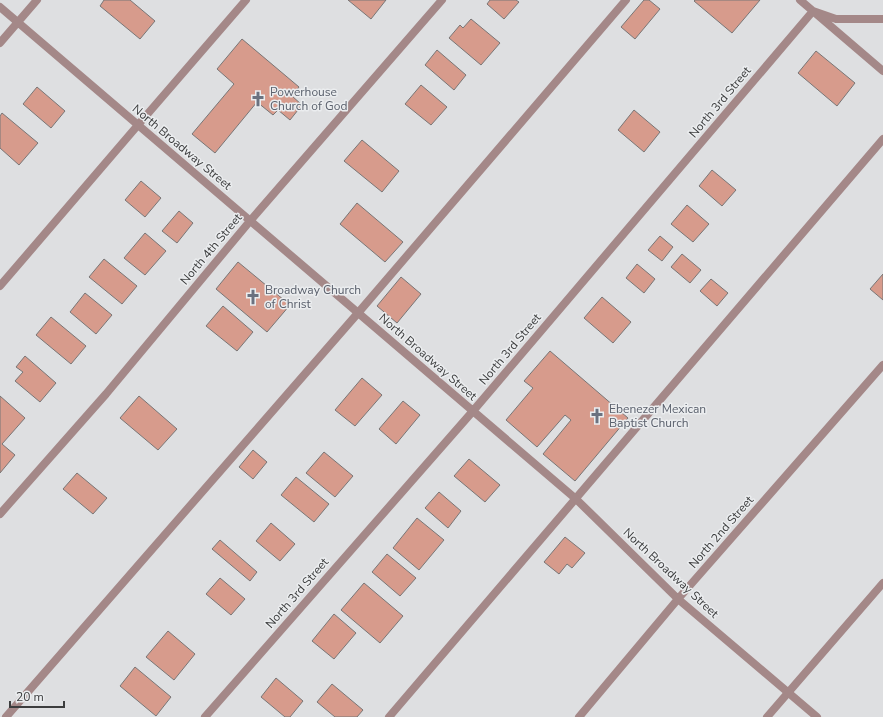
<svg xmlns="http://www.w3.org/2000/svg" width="883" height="717" viewBox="0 0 883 717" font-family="'Nunito Sans',sans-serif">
<rect width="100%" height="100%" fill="#dedfe1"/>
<path fill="#d79b8c" stroke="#797676" d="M104,0h26l25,21 -15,18 -40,-33z
M348,0h38l-15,19z
M490,0h26l3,2 -15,17 -17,-15z
M644,0h5l11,9 -25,30 -14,-12z
M695,0h65l-28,33 -38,-32z
M471,19l29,24 -19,22 -32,-27 11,-13 3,3z
M242,39l57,48 -7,9 10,9 -12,15 -12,-10 -5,5 -16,-13 -42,51 -23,-19 42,-50 -17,-15z
M437,50l29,25 -12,15 -29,-25z
M816,51l39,32 -18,23 -39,-33z
M421,85l26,22 -16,18 -26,-21z
M37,87l28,24 -14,17 -28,-24z
M634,110l26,22 -16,20 -26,-22z
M2,113l36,30 -19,22 -19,-17v-32z
M362,140l37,31 -17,21 -38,-31z
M712,170l24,20 -14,16 -23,-20z
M141,181l20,17 -16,19 -20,-17z
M357,203l46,39 -18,20 -45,-38z
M687,205l22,19 -16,18 -22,-18z
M179,211l14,12 -16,20 -15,-12z
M145,233l21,18 -21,24 -21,-17z
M660,236l13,11 -11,14 -14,-11z
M682,254l19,16 -11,13 -19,-16z
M104,259l33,27 -15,18 -33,-27z
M238,262l52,43 -23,27 -51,-43z
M637,264l18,15 -11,14 -18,-15z
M883,274v26l-13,-11z
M401,277l20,17 -24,29 -20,-17z
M711,279l17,14 -11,13 -17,-15z
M85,293l27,22 -16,19 -26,-22z
M602,297l29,25 -18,21 -29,-25z
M223,306l30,26 -16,19 -31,-25z
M51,317l35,29 -15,18 -35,-29z
M550,351l78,67 -53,63 -32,-27 28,-34 -6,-5 -28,32 -31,-27 27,-32 -9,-7z
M25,356l31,27 -16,19 -25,-21 8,-9 -7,-5z
M362,378l20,17 -27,31 -20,-16z
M0,396l25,22 -23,26 13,11 -15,18z
M139,396l38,33 -19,21 -38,-32z
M403,401l17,14 -24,29 -17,-15z
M253,450l14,12 -14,17 -14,-12z
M324,452l29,24 -18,21 -29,-24z
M469,459l31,26 -15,17 -31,-26z
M77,473l30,25 -14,16 -30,-25z
M296,477l33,27 -15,18 -33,-27z
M439,492l22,19 -13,17 -23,-20z
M417,518l27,22 -25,30 -26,-22z
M271,523l24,21 -15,17 -24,-20z
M565,537l20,16 -13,15 -5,-4 -8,10 -15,-12z
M220,540l37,32 -7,9 -38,-32z
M387,554l29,24 -16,18 -28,-24z
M220,578l25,21 -14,16 -25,-21z
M364,583l39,33 -23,27 -39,-33z
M334,614l22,19 -22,26 -22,-18z
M168,631l27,23 -21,26 -28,-23z
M135,667l36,30 -15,19 -36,-30z
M276,678l27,23 -13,16h-5l-24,-20z
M332,684l31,26 -6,7h-22l-18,-15z"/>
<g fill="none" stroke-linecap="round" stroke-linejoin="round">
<path stroke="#a48888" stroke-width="8" d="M0,286l138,-161 108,-125
M6,717l352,-404 268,-313
M389,717l494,-578
M767,717l116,-134"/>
<path stroke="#a48888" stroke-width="8" d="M800,0l83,71
M0,7l576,492 102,100 139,118
M0,43l37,-43
M0,514l106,-120 144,-173 192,-221
M205,717l268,-306 340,-400 23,8h47
M579,717l99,-118 205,-234"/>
</g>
<defs>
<symbol id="church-bare" viewBox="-9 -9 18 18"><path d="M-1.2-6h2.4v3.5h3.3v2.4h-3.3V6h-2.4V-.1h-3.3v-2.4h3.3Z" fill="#6b7280" stroke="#ebedef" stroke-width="2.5" paint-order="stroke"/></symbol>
</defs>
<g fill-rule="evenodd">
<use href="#church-bare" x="247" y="88" width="22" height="22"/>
<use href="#church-bare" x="242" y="286" width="22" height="22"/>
<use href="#church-bare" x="586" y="405" width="22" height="22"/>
</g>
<g text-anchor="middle" stroke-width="3" stroke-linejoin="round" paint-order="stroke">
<g font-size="12" fill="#5b616d" stroke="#ebedef" text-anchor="start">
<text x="270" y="96">Powerhouse<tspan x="270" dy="14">Church of God</tspan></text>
<text x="265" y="294">Broadway Church<tspan x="265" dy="14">of Christ</tspan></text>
<text x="609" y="413">Ebenezer Mexican<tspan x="609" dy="14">Baptist Church</tspan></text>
</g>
<g font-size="12" fill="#3c3d3e" stroke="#ebedef">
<text transform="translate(720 102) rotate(-50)" y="4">North 3rd Street</text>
<text transform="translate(182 147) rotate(40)" y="4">North Broadway Street</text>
<text transform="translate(211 249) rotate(-50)" y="4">North 4th Street</text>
<text transform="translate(510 349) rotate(-50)" y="4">North 3rd Street</text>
<text transform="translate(428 357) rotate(41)" y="4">North Broadway Street</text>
<text transform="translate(721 532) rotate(-49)" y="4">North 2nd Street</text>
<text transform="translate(671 573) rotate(43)" y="4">North Broadway Street</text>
<text transform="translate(297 593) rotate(-49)" y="4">North 3rd Street</text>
</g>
</g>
<path d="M10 701v6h54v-6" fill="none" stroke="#3c3d3e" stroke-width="2"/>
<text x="16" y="701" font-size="12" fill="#3c3d3e" stroke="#ebedef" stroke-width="3" paint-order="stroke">20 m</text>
</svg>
